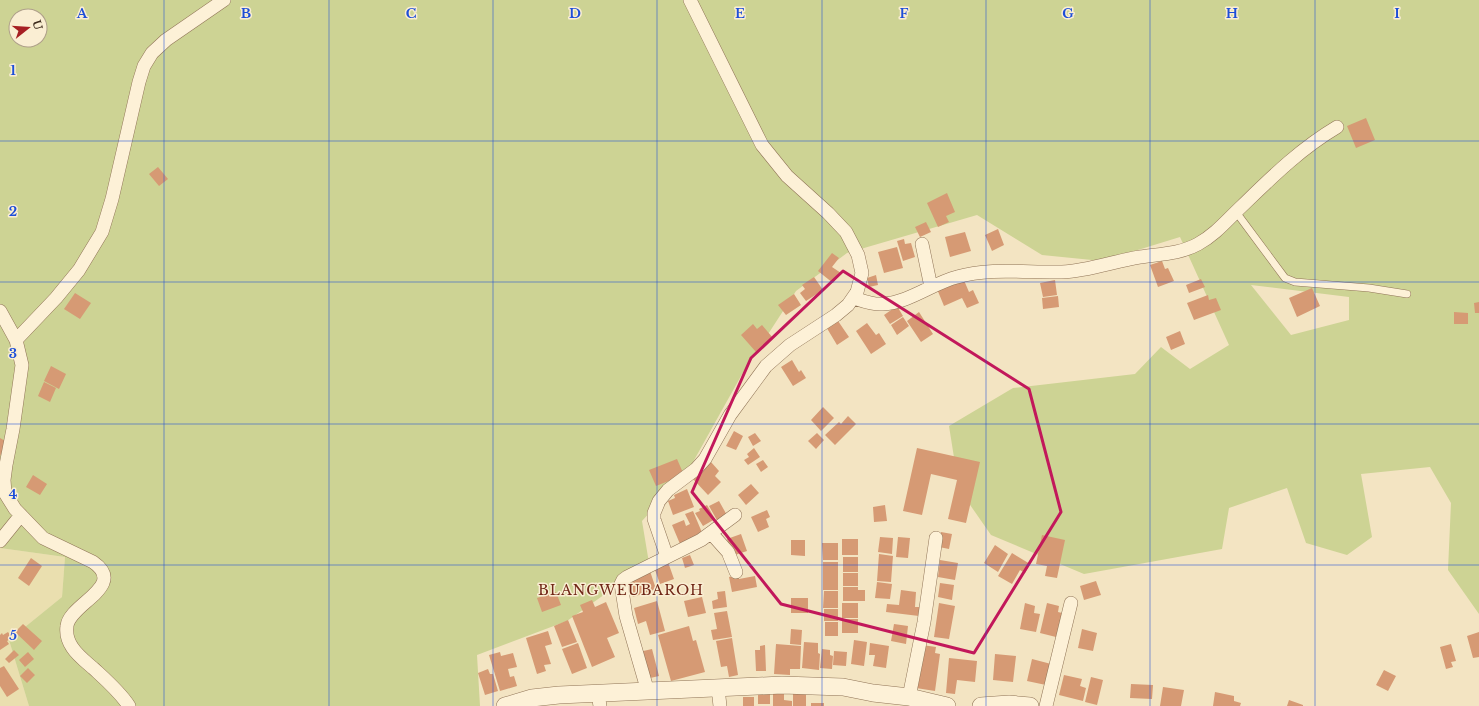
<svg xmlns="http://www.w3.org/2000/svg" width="1479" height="706" viewBox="0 0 1479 706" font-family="'Libre Baskerville',serif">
<rect width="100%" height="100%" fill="#f3e4c2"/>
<path fill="#eadfaf" d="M0,548l65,9 -3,40 -53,43 20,66h-29z"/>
<path fill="#cdd394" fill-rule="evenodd" d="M0,0h1479v614l-31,-44 3,-67 -21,-36 -69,7 11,63 -25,18 -41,-12 -19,-55 -58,20 -7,41 -138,25 -93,-39 -32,-46 -10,-63 64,-38 122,-14 26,-27 29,22 39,-24 -49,-108 -78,24 -60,-6 -65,-40 -130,38 -51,38 -55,85 -53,95 -46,50 7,42 -82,58 -90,34 3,51h-451l-20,-66 53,-43 3,-40 -65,-9zM16,16h24v24h-24zM1251,285l98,12v23l-58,15z"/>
<path fill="#d69a74" d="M1366,118l9,22 -19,8 -9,-22z
M158,167l10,12 -9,7 -10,-12z
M947,193l8,19 -9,4 3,6 -11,5 -11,-24z
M926,222l5,10 -11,5 -5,-10z
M998,229l6,16 -12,6 -7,-16z
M965,232l6,19 -21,6 -5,-20z
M904,239l1,5 6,-1 4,14 -12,4 -6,-20z
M897,247l6,21 -19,5 -6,-21z
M832,253l7,5 -7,9 9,6 -8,10 -15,-12z
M1162,261l3,8 3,-1 6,13 -16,6 -8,-22z
M876,275l2,10 -9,2 -2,-9z
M814,277l9,13 -17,11 -6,-8 5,-4 -3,-4z
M963,278l6,14 4,-2 6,13 -12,5 -5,-10 -18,8 -7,-17z
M1201,279l4,8 -16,6 -3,-8z
M1055,280l2,15 -14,2 -3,-14z
M1312,288l8,18 -23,11 -8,-19z
M75,293l16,10 -11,16 -16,-10z
M794,294l7,11 -15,10 -8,-10z
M1208,295l1,5 7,-2 5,12 -27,10 -7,-17z
M1058,296l1,11 -16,2 -1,-11z
M1479,302v11h-4l-1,-10z
M897,306l6,10 -13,8 -6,-9z
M919,312l14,22 -12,8 -14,-21z
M1454,312l14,1v11h-14z
M903,317l6,9 -12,9 -6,-10z
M836,318l13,19 -12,8 -12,-20z
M867,323l9,12 3,-2 7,11 -15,10 -15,-23z
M753,324l4,5 5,-4 11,13 -17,14 -15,-17z
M1180,331l5,13 -14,6 -5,-13z
M792,360l7,12 2,-2 5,8 -13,8 -12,-19z
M51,366l15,8 -7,15 -15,-8z
M44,382l12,6 -6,14 -12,-6z
M823,407l11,11 -13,13 -10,-11z
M848,416l8,8 -21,21 -10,-10 14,-13 2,2z
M734,431l9,5 -7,14 -10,-4z
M755,433l6,8 -8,5 -5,-9z
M817,433l7,7 -8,9 -8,-8z
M0,438l7,4 -7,14z
M754,448l6,9 -12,8 -4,-5 5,-3 -2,-3z
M917,448l63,14 -14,61 -18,-4 9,-39 -26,-6 -9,41 -19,-4z
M677,459l7,16 -28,11 -7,-16z
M763,460l5,7 -7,5 -5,-8z
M711,462l8,9 -4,5 6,6 -13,13 -15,-16z
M33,475l14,9 -7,11 -14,-8z
M751,484l8,9 -13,12 -8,-10z
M687,489l7,18 -21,8 -5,-14 7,-3 -1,-3z
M719,501l9,16 -10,5 -9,-16z
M707,505l8,14 -12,7 -8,-13 5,-2 -1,-2z
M885,505l2,16 -13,1 -1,-15z
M767,510l3,7 -4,2 3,8 -11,5 -7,-15z
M693,511l10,24 -23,9 -8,-19 12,-5 2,6 4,-2 -5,-10z
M941,532l11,2 -3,15 -10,-2z
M741,534l6,17 -15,5 -5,-17z
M1042,535l23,5 -8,38 -12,-2 2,-10 -11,-2z
M880,537l13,1 -1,16 -14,-2z
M898,537l12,1 -2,20 -12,-1z
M842,539h16v16h-16z
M791,540h14v16l-14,-1z
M822,543h16v17h-15z
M995,545l13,9 -10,18 -14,-9z
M1012,553l18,11 -5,9 -5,-3 -8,14 -14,-8z
M879,554l14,2 -2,26 -14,-1z
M690,555l4,10 -9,3 -3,-10z
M843,557h15v15h-15z
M31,558l11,8 -13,20 -11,-8z
M940,560l18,3 -3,17 -17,-3z
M668,562l6,17 -14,5 -6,-17z
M823,562h15v28h-15z
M650,571l6,18 -23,8 -6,-17z
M843,573h15v13h-15z
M738,575l1,4 16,-3 2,11 -25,5 -3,-15z
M1096,581l5,14 -17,5 -4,-14z
M877,582l15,2 -2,15 -15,-1z
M940,583l14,2 -2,15 -14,-3z
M843,587h15v3h7v11h-22z
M901,590l15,2 -1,15h4v9l-33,-4 1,-8 12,1z
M725,591l2,16 -14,2 -1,-8 6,-2 -1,-7z
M824,591h14v17h-15z
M556,592l5,13 -19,7 -5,-14z
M702,597l4,16 -18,4 -4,-16z
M791,598h17v15h-17z
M592,600l3,7 11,-5 13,31 -12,5 8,19 -23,10 -20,-51 11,-4 -3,-7z
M657,601l8,30 -15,4 -4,-14 -8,3 -4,-16z
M842,603h16v15h-16z
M939,603l16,3 -6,33 -15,-2z
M1025,603l10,3 -1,7 6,1 -4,18 -16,-3z
M1047,603l12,3 -1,6 4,1 -6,24 -16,-4z
M824,609h14v12h-14z
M727,611l5,26 -19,3 -2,-10 6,-1 -3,-16z
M842,619h16v14h-16z
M568,620l9,22 -15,5 -8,-21z
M825,622h13v14h-13z
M23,624l19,17 -8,9 -19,-18z
M894,624l14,2 -2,18 -15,-3z
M689,626l4,15 3,-1 9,32 -34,9 -13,-46z
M791,629l11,1 -1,15 -11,-1z
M1082,629l15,4 -4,18 -15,-3z
M548,631l4,13 -7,2 6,18 -7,1 2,6 -9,3 -11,-36z
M8,632l4,6 -5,3 2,3 -9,6v-15l2,-2 1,2z
M1479,632v25l-6,1 -6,-22z
M732,638l6,37 -9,2 -2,-11 -6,1 -5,-26z
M854,640l13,2 -3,24 -13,-2z
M804,642l14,1v10l2,1 -1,16 -17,-2z
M578,643l9,25 -15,6 -10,-25z
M870,643l19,3 -3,22 -13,-2 2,-11h-6z
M776,644l25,2 -1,23h-10v6l-16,-1z
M1451,644l5,17 -5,1 2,5 -7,2 -6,-22z
M765,645l1,26h-10l-1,-21h5v-4z
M922,645l14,2 -1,6 5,1 -5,37 -19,-3z
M652,649l7,27 -13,3 -7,-27z
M822,649l8,1v5l3,1 -1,13 -12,-1z
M14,650l5,5 -10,8 -4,-4z
M834,651l13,1 -1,14 -13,-1z
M28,652l6,7 -9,8 -6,-7z
M500,652l1,4 12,-3 4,14 -9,2 2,8 4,-1 3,10 -17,5 -11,-36z
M995,654l21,2 -3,26 -20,-2z
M949,658l28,3 -2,21 -18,-2 -2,14 -9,-1z
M1032,659l23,6 -9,20 -19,-4z
M4,666l15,23 -12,8 -7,-11v-18z
M28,668l7,7 -8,8 -7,-7z
M488,669l2,5h3l5,17 -13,4 -7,-22z
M1384,670l12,6 -8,15 -12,-6z
M1064,675l18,4 -2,7 6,2 -3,13 -24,-6z
M1091,677l12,3 -6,25 -12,-3z
M1131,684l22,1 -1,14 -22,-1z
M1163,687l21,3 -3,16h-21z
M758,690l12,1v13h-12z
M793,691l13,1v14h-13z
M1215,692l19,4v5l7,2 -1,3h-27z
M773,694h11v6l8,1v5h-19z
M743,697h11v9h-11z
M1289,700l14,5v1h-16z
M811,703h13v3h-13z"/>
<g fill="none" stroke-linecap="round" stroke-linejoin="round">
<defs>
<path id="service" d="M1236,212l49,66 10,4 74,6 38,6"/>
<path id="minor" d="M922,244l9,43
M854,298c9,3 19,7 29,6 25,-1 50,-21 74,-27 33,-10 71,-4 105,-5 27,-1 52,-11 78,-15 19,-3 40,-3 58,-13 18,-10 29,-24 44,-38 30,-29 58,-57 95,-79
M0,311l16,29 6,25 -9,64 -7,36 -2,15 1,13 10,16 28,29 50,24c35,24 -24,42 -26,64 -1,7 1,15 5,21 5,8 14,15 21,21 13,12 27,24 36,38
M16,340l40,-42 23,-28 23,-38 10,-33 27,-117 5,-16 8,-13 14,-13 58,-40
M711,533l17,19 8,20
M0,541l21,-26
M667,557l34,-17 34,-25
M718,688l2,18
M648,692l-22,-76 -5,-32 2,-4 4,-3 40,-20 -13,-38v-6l5,-12 9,-11 28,-21 9,-10 25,-44 36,-49 24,-21 46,-30 12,-10 9,-13 5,-19 -4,-18 -12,-23 -18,-19 -41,-37 -25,-31 -72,-145
M598,694l2,12
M909,697l15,-75 12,-84
M1046,706l25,-103"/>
<path id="tertiary" d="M505,706l27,-8 27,-3 223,-10 61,2 30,6 36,4 38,9
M981,706l28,-2 21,2"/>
</defs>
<use href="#service" stroke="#907457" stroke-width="8"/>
<use href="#minor" stroke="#907457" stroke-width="14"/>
<use href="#tertiary" stroke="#907457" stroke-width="18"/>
<use href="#service" stroke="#fdf1d7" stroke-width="7"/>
<use href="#minor" stroke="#fdf1d7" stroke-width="13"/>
<use href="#tertiary" stroke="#fdf1d7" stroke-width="17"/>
</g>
<path fill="none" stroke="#c2185b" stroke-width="3" stroke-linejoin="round" d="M843,271l186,118 32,123 -87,141 -193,-49 -89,-112 59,-134z"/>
<path fill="none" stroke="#1d4ed8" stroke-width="1" stroke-opacity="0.55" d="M164,0v706M329,0v706M493,0v706M657,0v706M822,0v706M986,0v706M1150,0v706M1315,0v706M0,141h1479M0,282h1479M0,424h1479M0,565h1479"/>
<g text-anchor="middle" stroke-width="3" stroke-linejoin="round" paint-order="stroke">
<g font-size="14" letter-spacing="1" fill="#702717" stroke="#faeed3">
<text x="621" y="595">BLANGWEUBAROH</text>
</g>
</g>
<g font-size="13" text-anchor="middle" font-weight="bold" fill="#1d4ed8" stroke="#faeed3" stroke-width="3" stroke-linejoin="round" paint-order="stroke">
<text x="82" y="18">A</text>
<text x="246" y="18">B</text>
<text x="411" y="18">C</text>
<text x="575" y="18">D</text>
<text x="740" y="18">E</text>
<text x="904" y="18">F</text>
<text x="1068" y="18">G</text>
<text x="1232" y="18">H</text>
<text x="1397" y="18">I</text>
<text x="13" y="75">1</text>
<text x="13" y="216">2</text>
<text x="13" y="358">3</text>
<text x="13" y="499">4</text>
<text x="13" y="640">5</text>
</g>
<g transform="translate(28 28) rotate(73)"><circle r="19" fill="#faeed3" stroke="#afa08a"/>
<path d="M0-3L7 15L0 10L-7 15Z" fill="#a61f23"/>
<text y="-6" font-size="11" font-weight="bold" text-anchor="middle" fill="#3e2c1d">U</text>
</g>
</svg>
